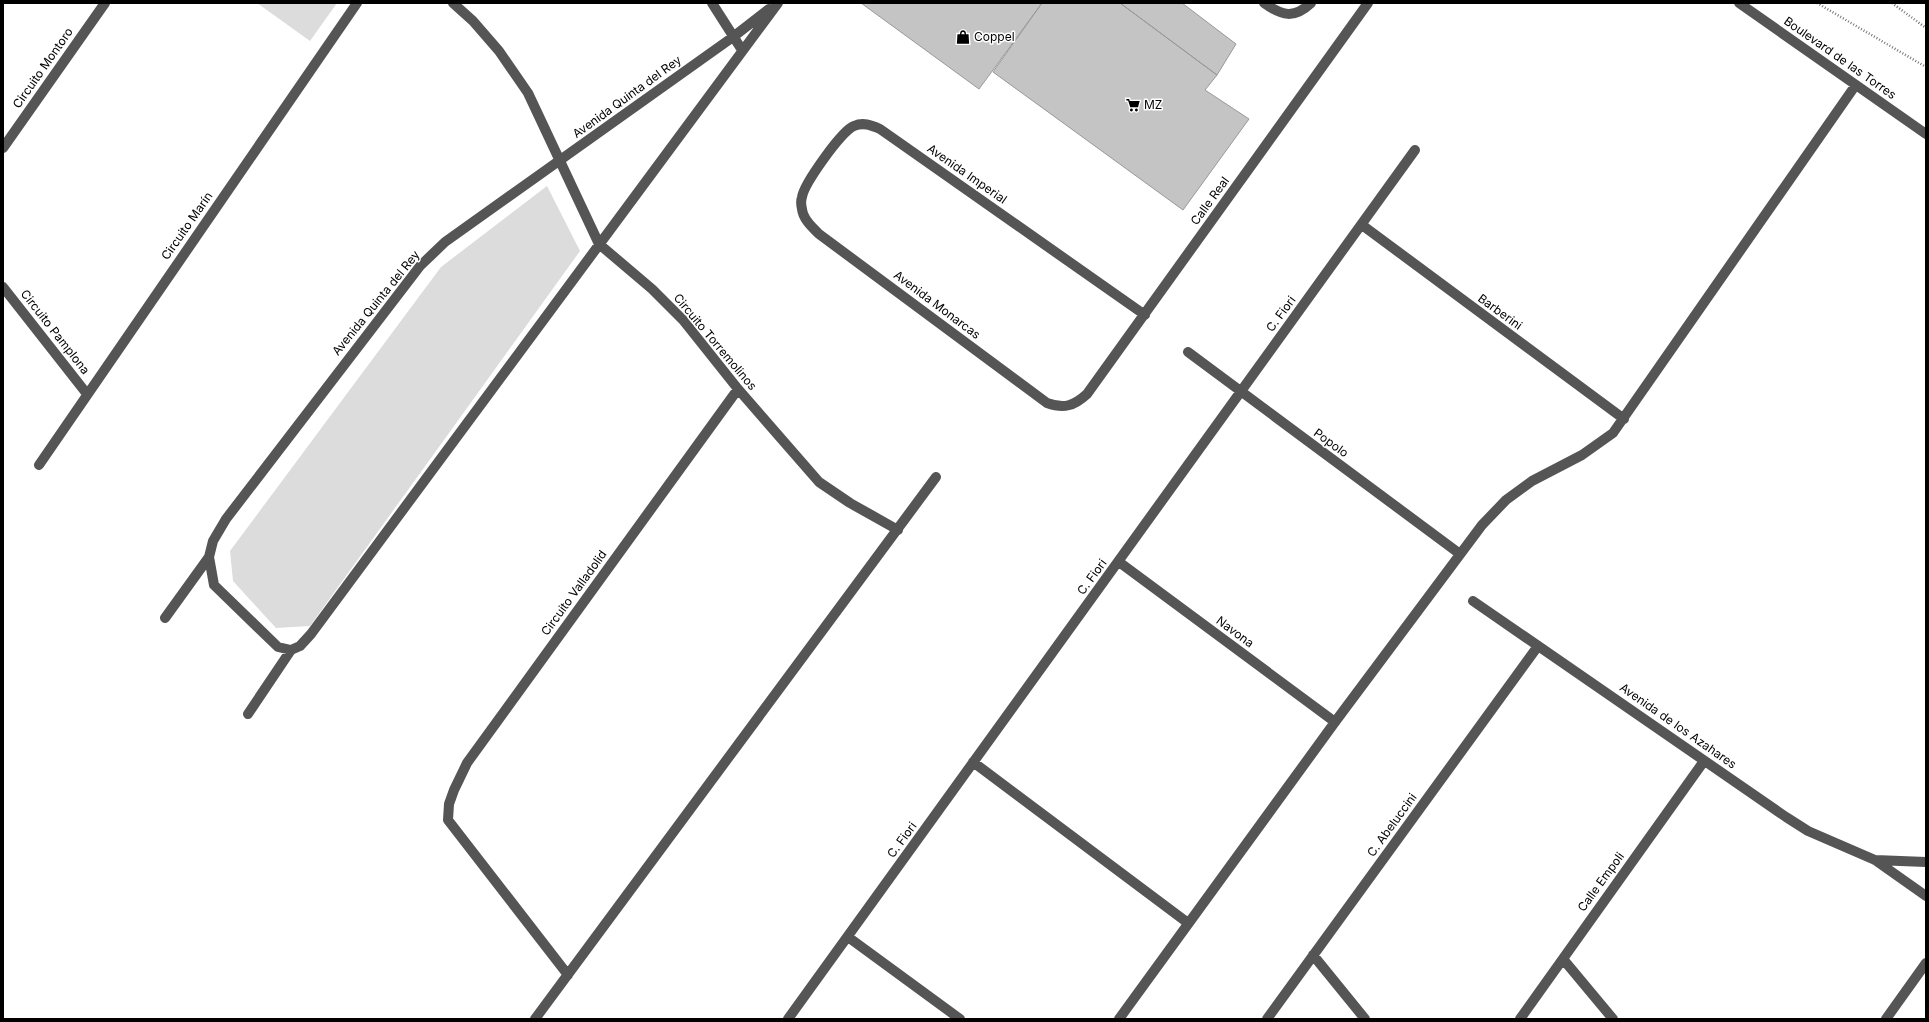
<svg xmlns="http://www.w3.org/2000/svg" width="1929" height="1022" viewBox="0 0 1929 1022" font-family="Inter,sans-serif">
<rect width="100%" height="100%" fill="#fff"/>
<path fill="#dcdcdc" d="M257,3h80l-27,38z
M547,186l33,65 -270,375 -34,2 -43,-47 -3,-30 211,-284z"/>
<path fill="#c4c4c4" stroke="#999" d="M861,3h181l-63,86z
M1042,3h78l97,72 -12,15 44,29 -66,91 -190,-138z
M1120,3h62l54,41 -19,31z"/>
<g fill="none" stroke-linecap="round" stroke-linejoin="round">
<path stroke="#777" stroke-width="2.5" stroke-dasharray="1 2" stroke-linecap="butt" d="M1817,3l109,64
M1892,3l34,25"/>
<path stroke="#555" stroke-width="10" d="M453,3l20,18 26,30 29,42 71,151 53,45 31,31 55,69 81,93 31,21 48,27
M712,3l30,47
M1264,3c18,13 30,16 47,0
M1739,3l187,131
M3,148l102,-145
M1362,225l262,194
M3,287l84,107
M1145,315l-265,-186c-9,-4 -17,-7 -26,-3 -12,4 -50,58 -52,71 -1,3 -1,8 0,12 1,10 10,18 17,25l228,169c17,6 27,3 40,-9l281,-391
M1188,352l272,202
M39,465l318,-462
M209,557l5,28 64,62 13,3
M1119,562l216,160
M1473,601l313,216 22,14 67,29 51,36
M165,618l44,-61 4,-16 13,-22 194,-253 25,-24 288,-205 36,-28
M248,714l43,-64 9,-4 11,-12 467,-631
M973,762l215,161
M1875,860l51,2
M848,937l112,82
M1313,955l52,64
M1563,959l50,60
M568,975l-120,-155 1,-16 5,-14 13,-27 271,-374
M535,1019l401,-542
M788,1019l627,-869
M1119,1019l216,-297 147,-197 24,-25 26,-19 50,-26 31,-22 242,-347
M1267,1019l271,-373
M1520,1019l184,-258
M1886,1019l40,-56"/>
</g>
<defs>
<symbol id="shop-bare" viewBox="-9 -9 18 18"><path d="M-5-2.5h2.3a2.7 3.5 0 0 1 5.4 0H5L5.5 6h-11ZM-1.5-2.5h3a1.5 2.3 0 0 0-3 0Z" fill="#000" stroke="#fff" stroke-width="2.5" paint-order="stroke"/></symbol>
<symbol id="supermarket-bare" viewBox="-9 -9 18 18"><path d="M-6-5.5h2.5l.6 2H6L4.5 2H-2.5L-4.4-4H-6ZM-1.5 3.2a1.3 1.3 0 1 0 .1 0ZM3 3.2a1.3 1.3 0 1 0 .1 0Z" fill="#000" stroke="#fff" stroke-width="2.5" paint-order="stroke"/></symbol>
</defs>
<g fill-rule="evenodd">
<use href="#shop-bare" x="953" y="27" width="20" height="20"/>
<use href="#supermarket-bare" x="1123" y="95" width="20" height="20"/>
</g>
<g text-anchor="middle" stroke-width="3" stroke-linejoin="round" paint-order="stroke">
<g font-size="12" fill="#000" stroke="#fff" text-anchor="start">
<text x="974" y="41">Coppel</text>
<text x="1144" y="109">MZ</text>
</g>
<g font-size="12" fill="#000" stroke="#fff">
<text transform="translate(1840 58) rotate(35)" y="4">Boulevard de las Torres</text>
<text transform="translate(43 68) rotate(-55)" y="4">Circuito Montoro</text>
<text transform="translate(627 97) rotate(-36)" y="4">Avenida Quinta del Rey</text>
<text transform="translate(967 174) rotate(35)" y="4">Avenida Imperial</text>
<text transform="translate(1210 201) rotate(-54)" y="4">Calle Real</text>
<text transform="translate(187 226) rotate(-55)" y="4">Circuito Marín</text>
<text transform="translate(376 303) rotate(-51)" y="4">Avenida Quinta del Rey</text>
<text transform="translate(937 305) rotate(37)" y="4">Avenida Monarcas</text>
<text transform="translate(1500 312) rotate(36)" y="4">Barberini</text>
<text transform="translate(1281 314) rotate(-54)" y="4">C. Fiori</text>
<text transform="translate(55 332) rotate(52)" y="4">Circuito Pamplona</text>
<text transform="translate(715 342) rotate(50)" y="4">Circuito Torremolinos</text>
<text transform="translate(1331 443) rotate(36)" y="4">Popolo</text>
<text transform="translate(1092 577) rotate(-54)" y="4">C. Fiori</text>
<text transform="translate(574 593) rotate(-54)" y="4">Circuito Valladolid</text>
<text transform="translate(1235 632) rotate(37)" y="4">Navona</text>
<text transform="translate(1678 726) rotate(35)" y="4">Avenida de los Azahares</text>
<text transform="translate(1392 825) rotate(-54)" y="4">C. Abeluccini</text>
<text transform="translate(902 840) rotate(-54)" y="4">C. Fiori</text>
<text transform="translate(1601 882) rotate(-54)" y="4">Calle Empoli</text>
</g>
</g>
<rect width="1929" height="1022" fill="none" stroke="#000000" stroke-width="8"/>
</svg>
